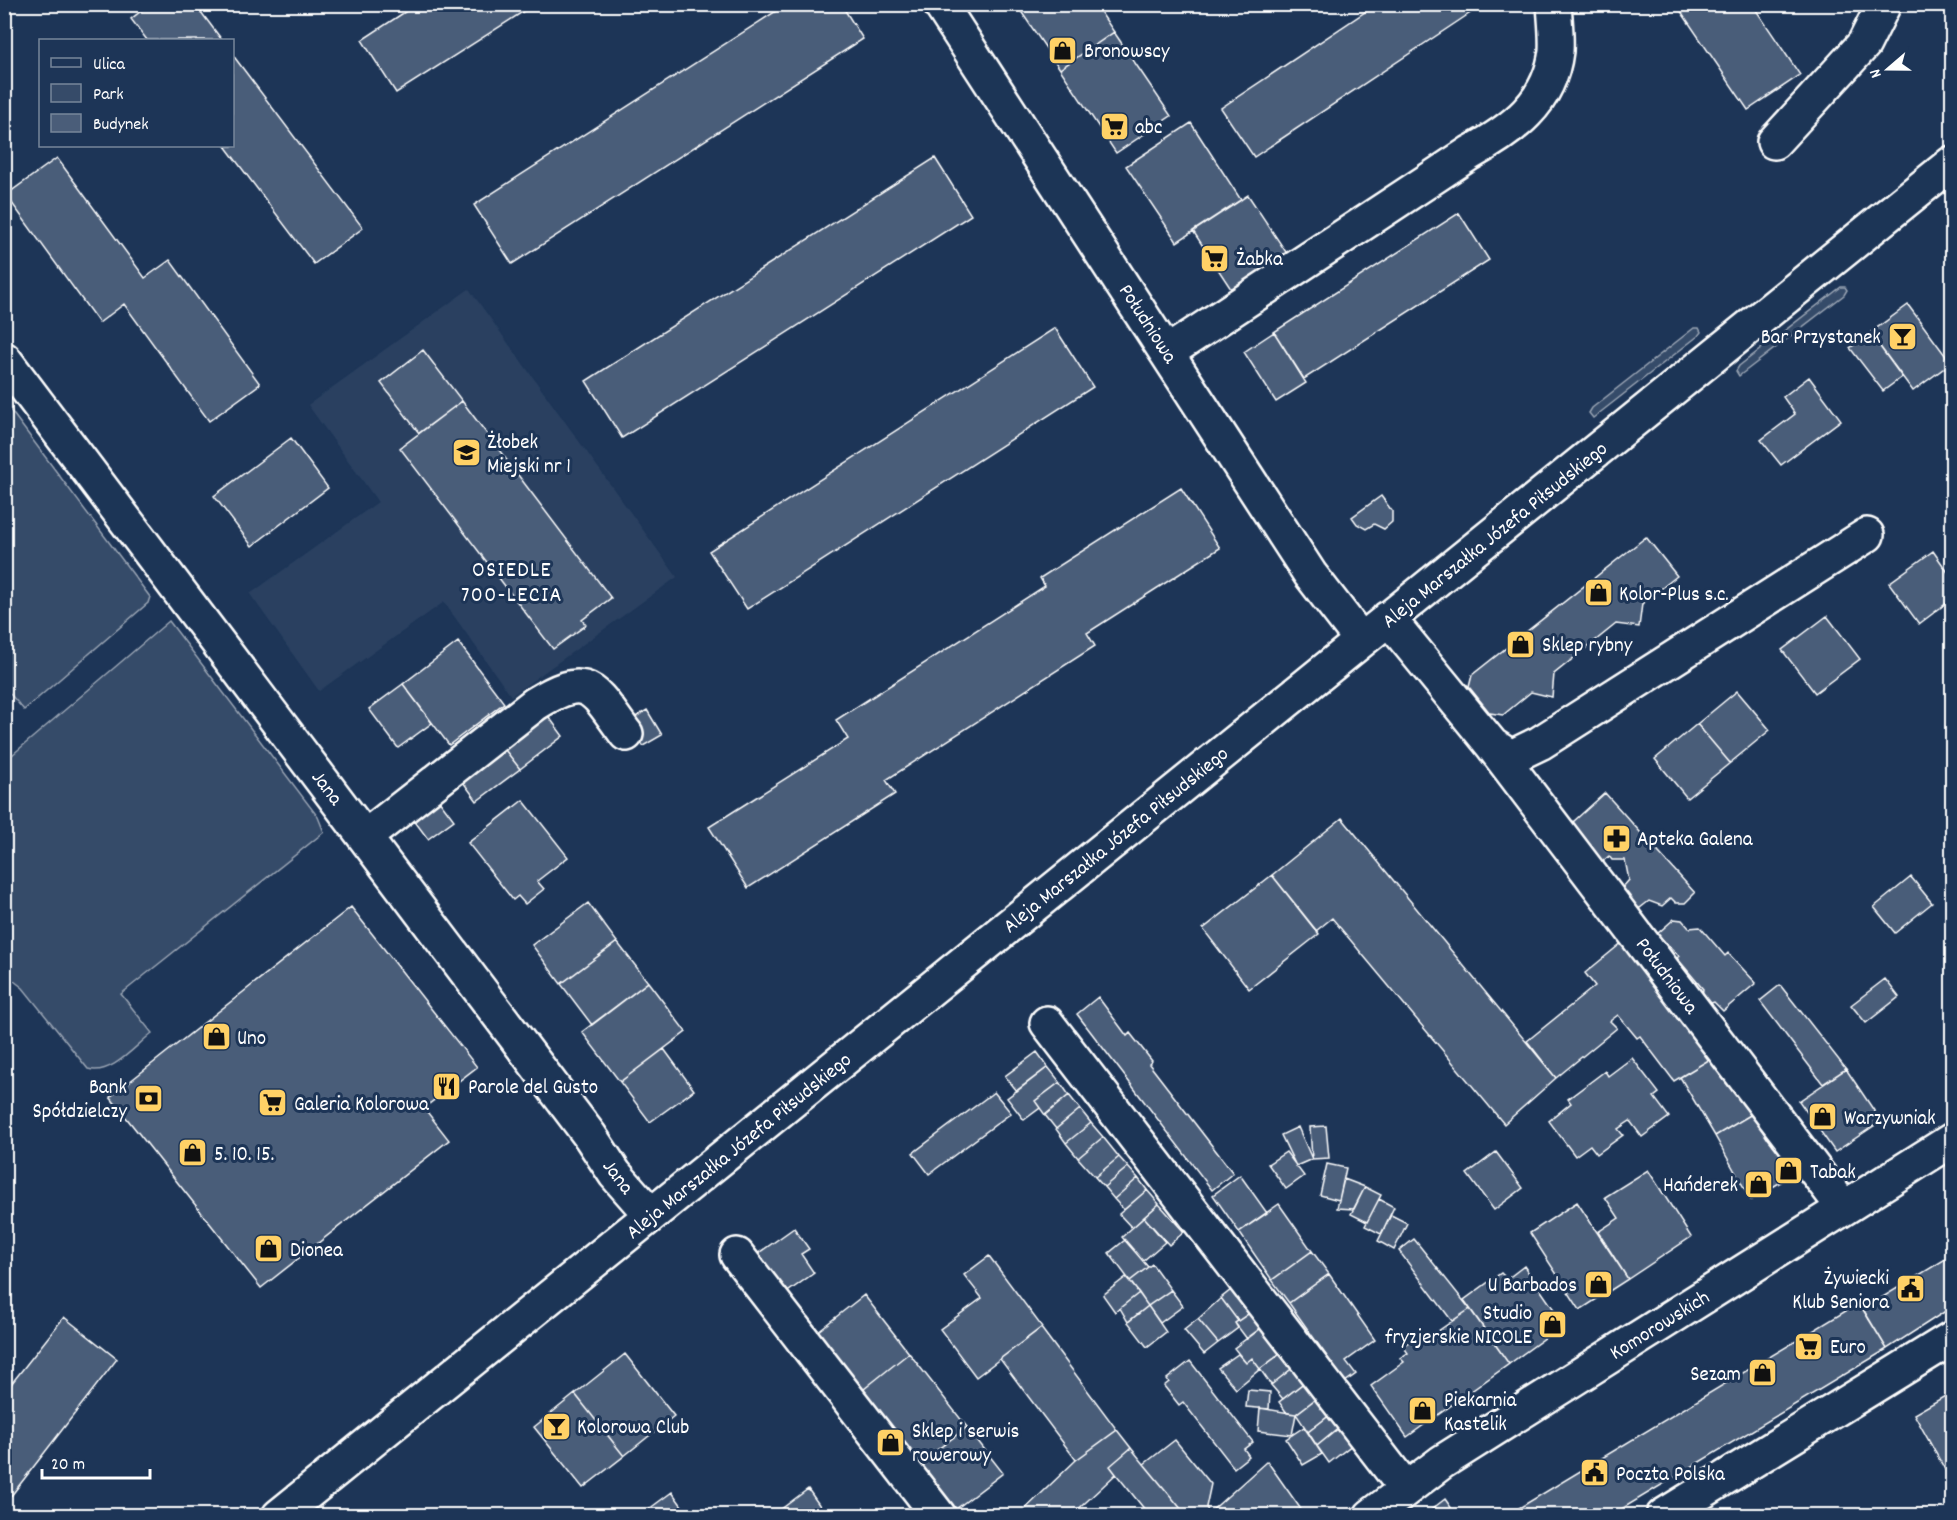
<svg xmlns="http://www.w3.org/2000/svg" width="1957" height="1520" viewBox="0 0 1957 1520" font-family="Dekko,sans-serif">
<rect width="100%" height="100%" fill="#1d3557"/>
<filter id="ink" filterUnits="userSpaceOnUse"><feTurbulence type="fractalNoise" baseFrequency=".0167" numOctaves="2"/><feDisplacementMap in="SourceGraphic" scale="12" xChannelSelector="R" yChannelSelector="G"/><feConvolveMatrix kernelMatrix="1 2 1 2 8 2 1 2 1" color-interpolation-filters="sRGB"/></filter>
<g filter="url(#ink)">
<path fill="#2a4161" d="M469,289l208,288 -166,119 -67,-94 -125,89 -69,-97 128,-92 -70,-97z"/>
<path fill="#364b69" stroke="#9aa5b4" stroke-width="1.5" d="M1841,287h4l2,3 -3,5 -105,81 -3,-5 3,-5z
M1694,328h5l2,4 -3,4 -105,82 -4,-5 3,-5z
M5,403l145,194 -2,6 -124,107 -19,-22z
M169,621l149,196 6,15 -203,162 31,39c-18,14 -41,43 -64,36l-65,-81 -18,-14v-213z"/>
<path fill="#4a5d79" stroke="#fff" stroke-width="1.5" d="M150,4h45l27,36h-75l-16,-21z
M417,4h118l-139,89 -34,-53z
M841,4l22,35 -351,225 -38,-59 313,-201z
M1016,4h79l19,28 -54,37z
M1484,4l-230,153 -33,-49 156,-104z
M1676,4h76l48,71 -52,35z
M1114,32l57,84 -55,37 -56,-84z
M232,54l131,174 -49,36 -89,-118h7z
M1191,123l50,77 -64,42 -51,-76z
M57,158l88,120 25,-18 90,124 -51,37 -85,-117 -25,19 -93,-128z
M935,158l36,57 -349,223 -36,-57z
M1248,195l40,60 -55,37 -40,-61z
M1459,213l30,47 -185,119 -30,-47z
M1908,305l43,58 -38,28 -43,-58z
M1055,328l38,59 -346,222 -38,-58z
M1274,332l32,51 -30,19 -32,-50z
M1870,333l32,44 -19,14 -33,-43z
M423,350l39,51 -43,32 -38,-50z
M1809,377l32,43 -60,45 -20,-25 34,-26 -12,-17z
M462,401l149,197 -29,22 4,5 -33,24 -153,-201z
M291,438l37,50 -76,58 -38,-50z
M1181,488l39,60 -133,85 8,13 -209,134 9,14 -147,94 -39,-61 139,-88 -12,-19 209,-134 -5,-8z
M1381,496l11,15v11l-8,7 -10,-5 -8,5 -9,-5 -5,-7z
M1646,537l31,39 -35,28 -3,23 -23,-3 -62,50 -2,23 -21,-5 -28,23 -13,-2 -21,-26 3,-12z
M1933,551l19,27v21l-33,25 -30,-41z
M1827,616l33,43 -45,34 -33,-43z
M458,642l46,61 -55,42 -46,-61z
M403,684l29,39 -34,25 -29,-39z
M1737,691l33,39 -40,33 -33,-39z
M647,710l15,25 -19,11 -14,-25z
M546,713l17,23 -43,33 -18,-23z
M1697,724l33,39 -43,35 -32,-39z
M502,746l18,23 -43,32 -17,-23z
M1605,793l90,100 -10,10h-9l-5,-5 -9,8 -13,-5 -9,7 -9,-1 -9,-11v-8l7,-8 -4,-20h-13l-3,-4 -13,11 -33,-36z
M439,800l15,20 -26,19 -15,-20z
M523,800l45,57 -31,24 7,8 -19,15 -7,-8 -5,4 -45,-57z
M1342,818l214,260 -52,46 -172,-206 -16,13 -44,-56z
M1272,875l47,59 -70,55 -46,-60z
M1911,877l21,26 -37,30 -21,-26z
M588,903l29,39 -56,42 -29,-39z
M351,907l126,160 -53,41 25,32 -188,148 -151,-191z
M1674,919l8,1 7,8 11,-1 25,29 3,-3 28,30 -33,28 -9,-9 -6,2 -6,-8 1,-7 -26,-31 2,-2 -22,-22z
M1624,941l93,114 -43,26 -34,-45 -3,2 -19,-23 -8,6 7,7 -61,50 -29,-37 68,-55 -10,-13z
M617,942l31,40 -56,43 -31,-41z
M1885,979l14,18 -33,26 -15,-18z
M648,982l38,50 -66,50 -38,-50z
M1780,985l66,84 -23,15 -63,-83z
M1098,997l29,39 3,-3 22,28 -3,3 84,109 -21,17 -135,-176z
M664,1049l30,41 -44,32 -30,-40z
M1037,1052l11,15 -31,24 -12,-15z
M1717,1055l35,59 -37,22 -35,-59z
M1632,1058l27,35 -5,4 15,20 -27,20 -12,-16 -12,8 5,6 -26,19 -7,-9 -15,11 -26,-35 22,-18 -3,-4 37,-28 3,5z
M1048,1067l12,15 -25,19 5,7 -16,12 -17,-22z
M1846,1069l35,52 -46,31 -36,-51z
M1060,1082l9,13 -24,20 -10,-14z
M994,1092l17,21 -82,61 -16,-21z
M1069,1095l11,14 -24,20 -11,-14z
M1080,1109l11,14 -25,20 -10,-14z
M1752,1114l15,24 8,-6 24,39 -48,29 -36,-64z
M1091,1123l12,14 -25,21 -12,-15z
M1326,1126l3,32 -17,1 -2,-32z
M1298,1127l14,32 -16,7 -15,-31z
M1103,1137l16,20 -24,20 -17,-19z
M1286,1152l18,24 -18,13 -18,-25z
M1496,1152l27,36 -29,22 -27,-36z
M1119,1157l9,10 -24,20 -9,-10z
M1327,1164l19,4 -7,32 -19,-5z
M1128,1167l10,11 -24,21 -10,-12z
M1648,1170l43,67 -63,42 -30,-47 21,-14 -14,-21z
M1240,1175l27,38 -28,19 -26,-37z
M1138,1178l9,12 -23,20 -10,-11z
M1344,1179l21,8 -11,22 -17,-1z
M1365,1187l16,8 -14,27 -16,-8z
M1147,1190l12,14 -27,24 -13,-14z
M1379,1199l15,8 -13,27 -16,-8z
M1577,1202l51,77 -48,31 -50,-77z
M1159,1204l25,28 -15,13 -25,-28z
M1279,1204l33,47 -40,29 -33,-48z
M1391,1215l16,8 -13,27 -16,-9z
M1144,1217l21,25 -22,19 -21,-24z
M794,1228l15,21 -8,5 13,19 -32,23 -29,-39z
M1414,1239l56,70 -18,12 -53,-70z
M1125,1240l23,27 -18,14 -21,-28z
M1312,1251l17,23 -40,29 -17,-23z
M1952,1255v52l-65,42 -24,-40z
M989,1256l53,71 -66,50 -36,-48 42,-31 -18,-23z
M1152,1264l19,26 -23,16 -18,-25z
M1524,1266l40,58 -55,40 -45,-64 37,-27 6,6z
M1329,1274l46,66 -29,21 10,13 -11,8 -56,-79z
M1126,1277l13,16 -24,19 -12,-17z
M1236,1286l18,24 -16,11 -17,-23z
M1171,1290l12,16 -23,17 -12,-17z
M1139,1293l9,13 -20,16 -8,-14z
M864,1295l45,58 -50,40 -46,-58z
M1221,1298l17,23 -3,2 3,5 -20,15 -20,-24z
M1859,1303l28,46 -277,167h-86l-5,-8z
M1148,1306l18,26 -19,15 -19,-25z
M1470,1309l39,55 -102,73 -36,-51 33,-24 -4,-4 8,-5 -5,-7 12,-8 4,6z
M1254,1310l11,15 -18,14 -12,-16z
M64,1317l53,42 -113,146v-112z
M1198,1319l20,24 -14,11 -20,-24z
M1265,1325l19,26 -24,18 -8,-11 -6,5 -12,-15z
M1041,1328l76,102 -41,30 -76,-101z
M1284,1351l11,15 -24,19 -11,-16z
M909,1353l58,74 -51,39 -57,-73z
M625,1354l49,62 -50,40 -49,-62z
M1238,1354l8,9 6,-5 8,11 -24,20 -18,-21z
M1190,1361l63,81 -9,7 5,7 -15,12 -51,-66 -4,3 -15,-19 5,-4 -2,-3z
M1295,1366l11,15 -23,18 -12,-14z
M1306,1381l12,16 -22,17 -9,-1 -8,-11z
M1248,1390l22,2 -1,17 -23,-2z
M1952,1392v90l-38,-68z
M575,1394l49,62 -41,32 -49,-61z
M1318,1397l13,17 -23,18 -12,-18z
M1260,1408l36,6 -4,21 -34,-4z
M1331,1414l9,13 -23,19 -9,-14z
M967,1427l36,46 -51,39 -36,-46z
M1304,1427l18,27 -19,11 -17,-26z
M1340,1427l13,17 -24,19 -12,-17z
M1117,1430l14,18 -21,18 6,8 -45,42h-53l58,-56z
M1175,1440l36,44 -5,23 3,6 -3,3h-19l-43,-52z
M1131,1448l13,16 43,52h-37l-34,-42 -6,-8z
M1267,1461l38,54 -99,1 3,-3z
M808,1489l19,27h-55z
M672,1492l17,24 -48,-1 16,-12z
M1445,1499l12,17h-34z"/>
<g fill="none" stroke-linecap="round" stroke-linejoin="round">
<defs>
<path id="minor" d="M940,4l370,570 51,66
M1774,142l90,-98 20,-40
M1168,352l302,-199c42,-23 80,-50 86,-102 1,-15 -1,-31 -2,-47
M4,359l586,777 25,38 36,41
M1388,618l104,127 19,12 29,-14 327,-208
M1492,745l351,462
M365,837l170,-133c55,-34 58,-14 91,30
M1047,1023l359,466
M737,1255l202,261
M279,1516l1673,-1353
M1371,1516l71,-54 510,-322
M1663,1516l289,-178"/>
</defs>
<use href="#minor" stroke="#fff" stroke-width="38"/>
<use href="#minor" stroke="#1d3557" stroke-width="33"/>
</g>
</g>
<defs>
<symbol id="shop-square" viewBox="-11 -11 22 22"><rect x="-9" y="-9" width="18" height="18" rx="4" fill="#ffd166" stroke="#1d3557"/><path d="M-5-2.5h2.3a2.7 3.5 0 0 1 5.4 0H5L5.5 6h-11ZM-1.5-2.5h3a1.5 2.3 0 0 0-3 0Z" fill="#111"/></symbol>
<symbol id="supermarket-square" viewBox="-11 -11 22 22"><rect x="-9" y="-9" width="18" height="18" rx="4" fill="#ffd166" stroke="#1d3557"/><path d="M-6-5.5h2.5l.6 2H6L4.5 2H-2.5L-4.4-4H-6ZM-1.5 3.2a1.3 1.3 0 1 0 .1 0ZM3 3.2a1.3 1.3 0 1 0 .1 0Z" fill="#111"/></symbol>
<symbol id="bar-square" viewBox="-11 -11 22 22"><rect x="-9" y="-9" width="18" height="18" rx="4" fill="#ffd166" stroke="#1d3557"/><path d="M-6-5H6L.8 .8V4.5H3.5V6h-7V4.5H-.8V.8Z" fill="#111"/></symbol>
<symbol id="school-square" viewBox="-11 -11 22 22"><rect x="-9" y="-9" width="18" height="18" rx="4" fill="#ffd166" stroke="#1d3557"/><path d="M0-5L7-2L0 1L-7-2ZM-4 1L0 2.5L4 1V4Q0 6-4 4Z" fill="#111"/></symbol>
<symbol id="pharmacy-square" viewBox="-11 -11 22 22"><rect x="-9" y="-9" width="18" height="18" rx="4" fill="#ffd166" stroke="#1d3557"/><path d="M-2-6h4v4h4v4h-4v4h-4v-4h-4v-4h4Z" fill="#111"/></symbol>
<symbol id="restaurant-square" viewBox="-11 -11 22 22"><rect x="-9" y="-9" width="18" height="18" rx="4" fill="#ffd166" stroke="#1d3557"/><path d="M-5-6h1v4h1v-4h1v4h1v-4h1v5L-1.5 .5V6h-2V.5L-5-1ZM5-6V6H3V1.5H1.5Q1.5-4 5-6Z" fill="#111"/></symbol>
<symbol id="bank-square" viewBox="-11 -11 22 22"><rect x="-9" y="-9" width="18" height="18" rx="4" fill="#ffd166" stroke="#1d3557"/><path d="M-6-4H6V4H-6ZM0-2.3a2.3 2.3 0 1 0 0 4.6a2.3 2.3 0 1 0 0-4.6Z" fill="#111"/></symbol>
<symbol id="civic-square" viewBox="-11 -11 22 22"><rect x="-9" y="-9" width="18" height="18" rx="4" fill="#ffd166" stroke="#1d3557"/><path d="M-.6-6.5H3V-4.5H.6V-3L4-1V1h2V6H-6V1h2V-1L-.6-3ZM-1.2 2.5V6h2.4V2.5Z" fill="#111"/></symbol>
</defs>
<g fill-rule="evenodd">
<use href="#shop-square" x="1046" y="34" width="33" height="33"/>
<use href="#supermarket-square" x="1098" y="110" width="33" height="33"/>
<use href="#supermarket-square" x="1198" y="242" width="33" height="33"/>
<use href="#bar-square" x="1886" y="320" width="33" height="33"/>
<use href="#school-square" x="450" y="436" width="33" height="33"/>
<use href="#shop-square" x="1582" y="576" width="33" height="33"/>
<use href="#shop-square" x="1504" y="628" width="33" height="33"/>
<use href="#pharmacy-square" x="1600" y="822" width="33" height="33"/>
<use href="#shop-square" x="200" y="1020" width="33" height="33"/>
<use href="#restaurant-square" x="430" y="1070" width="33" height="33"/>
<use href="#bank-square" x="132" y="1082" width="33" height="33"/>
<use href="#supermarket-square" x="256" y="1086" width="33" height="33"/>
<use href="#shop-square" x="1806" y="1100" width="33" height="33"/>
<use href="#shop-square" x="176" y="1136" width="33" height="33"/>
<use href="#shop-square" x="1772" y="1154" width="33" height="33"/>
<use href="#shop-square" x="1742" y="1168" width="33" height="33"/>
<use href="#shop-square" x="252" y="1232" width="33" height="33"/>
<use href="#shop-square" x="1582" y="1268" width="33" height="33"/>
<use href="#civic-square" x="1894" y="1272" width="33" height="33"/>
<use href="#shop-square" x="1536" y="1308" width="33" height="33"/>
<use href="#supermarket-square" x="1792" y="1330" width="33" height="33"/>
<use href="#shop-square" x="1746" y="1356" width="33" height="33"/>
<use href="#shop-square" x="1406" y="1394" width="33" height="33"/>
<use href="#bar-square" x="540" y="1410" width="33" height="33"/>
<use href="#shop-square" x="874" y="1426" width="33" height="33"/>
<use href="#civic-square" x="1578" y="1456" width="33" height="33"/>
</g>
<g text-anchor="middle" stroke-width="6" stroke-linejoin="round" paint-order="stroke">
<g font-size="21" fill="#fff" stroke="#1d3557" text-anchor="start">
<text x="1084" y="57">Bronowscy</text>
<text x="1135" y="133">abc</text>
<text x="1236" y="265">Żabka</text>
<text x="1881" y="343" text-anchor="end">Bar Przystanek</text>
<text x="487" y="448">Żłobek<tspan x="487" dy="24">Miejski nr 1</tspan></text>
<text x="1619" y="600">Kolor-Plus s.c.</text>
<text x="1542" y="651">Sklep rybny</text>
<text x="1637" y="845">Apteka Galena</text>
<text x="237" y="1044">Uno</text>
<text x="127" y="1093" text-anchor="end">Bank<tspan x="127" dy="24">Spółdzielczy</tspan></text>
<text x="468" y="1093">Parole del Gusto</text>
<text x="294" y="1110">Galeria Kolorowa</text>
<text x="1844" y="1124">Warzywniak</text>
<text x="214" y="1160">5. 10. 15.</text>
<text x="1810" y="1178">Tabak</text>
<text x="1738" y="1191" text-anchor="end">Hańderek</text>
<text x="290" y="1256">Dionea</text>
<text x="1889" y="1284" text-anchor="end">Żywiecki<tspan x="1889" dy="24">Klub Seniora</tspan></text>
<text x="1577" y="1291" text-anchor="end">U Barbados</text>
<text x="1532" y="1319" text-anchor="end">Studio<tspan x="1532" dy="24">fryzjerskie NICOLE</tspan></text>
<text x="1830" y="1353">Euro</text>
<text x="1741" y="1380" text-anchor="end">Sezam</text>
<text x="1444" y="1406">Piekarnia<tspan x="1444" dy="24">Kastelik</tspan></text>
<text x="577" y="1433">Kolorowa Club</text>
<text x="912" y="1437">Sklep i serwis<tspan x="912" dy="24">rowerowy</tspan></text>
<text x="1616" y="1480">Poczta Polska</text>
</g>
<g font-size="21" fill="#fff" stroke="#1d3557">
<text transform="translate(1149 323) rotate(57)" y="7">Południowa</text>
<text transform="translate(1494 534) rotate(-39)" y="7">Aleja Marszałka Józefa Piłsudskiego</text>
<text transform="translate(328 787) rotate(53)" y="7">Jana</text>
<text transform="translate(1115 839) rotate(-39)" y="7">Aleja Marszałka Józefa Piłsudskiego</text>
<text transform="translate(1668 975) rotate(53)" y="7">Południowa</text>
<text transform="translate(738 1145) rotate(-39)" y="7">Aleja Marszałka Józefa Piłsudskiego</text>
<text transform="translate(619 1176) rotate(53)" y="7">Jana</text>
<text transform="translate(1659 1324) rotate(-32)" y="7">Komorowskich</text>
</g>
<g font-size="22" letter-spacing="1.5" fill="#fff" stroke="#1d3557">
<text x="512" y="576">OSIEDLE<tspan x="512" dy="25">700-LECIA</tspan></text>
</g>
</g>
<rect width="1957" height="1520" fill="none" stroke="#1d3557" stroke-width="24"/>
<rect x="12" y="12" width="1933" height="1496" fill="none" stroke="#fff" stroke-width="2" filter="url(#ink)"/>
<rect x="39" y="39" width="195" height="108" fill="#1d3557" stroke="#77869a" stroke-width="1.5"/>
<rect x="51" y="58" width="30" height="9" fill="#1d3557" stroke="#77869a" stroke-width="1.5"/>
<text x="93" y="69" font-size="18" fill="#ffffff">Ulica</text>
<rect x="51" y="84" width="30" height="18" fill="#364b69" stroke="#77869a" stroke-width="1.5"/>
<text x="93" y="99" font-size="18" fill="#ffffff">Park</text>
<rect x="51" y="114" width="30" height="18" fill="#4a5d79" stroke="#77869a" stroke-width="1.5"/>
<text x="93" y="129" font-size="18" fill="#ffffff">Budynek</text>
<g transform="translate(1888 69) rotate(250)" stroke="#1d3557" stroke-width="4.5" paint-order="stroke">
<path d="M0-4.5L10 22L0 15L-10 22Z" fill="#ffffff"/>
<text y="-9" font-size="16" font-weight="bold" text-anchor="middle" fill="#ffffff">N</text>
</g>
<path d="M42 1469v9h108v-9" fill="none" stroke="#ffffff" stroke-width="3"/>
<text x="51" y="1469" font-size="18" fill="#ffffff" stroke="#1d3557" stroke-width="4.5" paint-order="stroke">20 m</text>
</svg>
